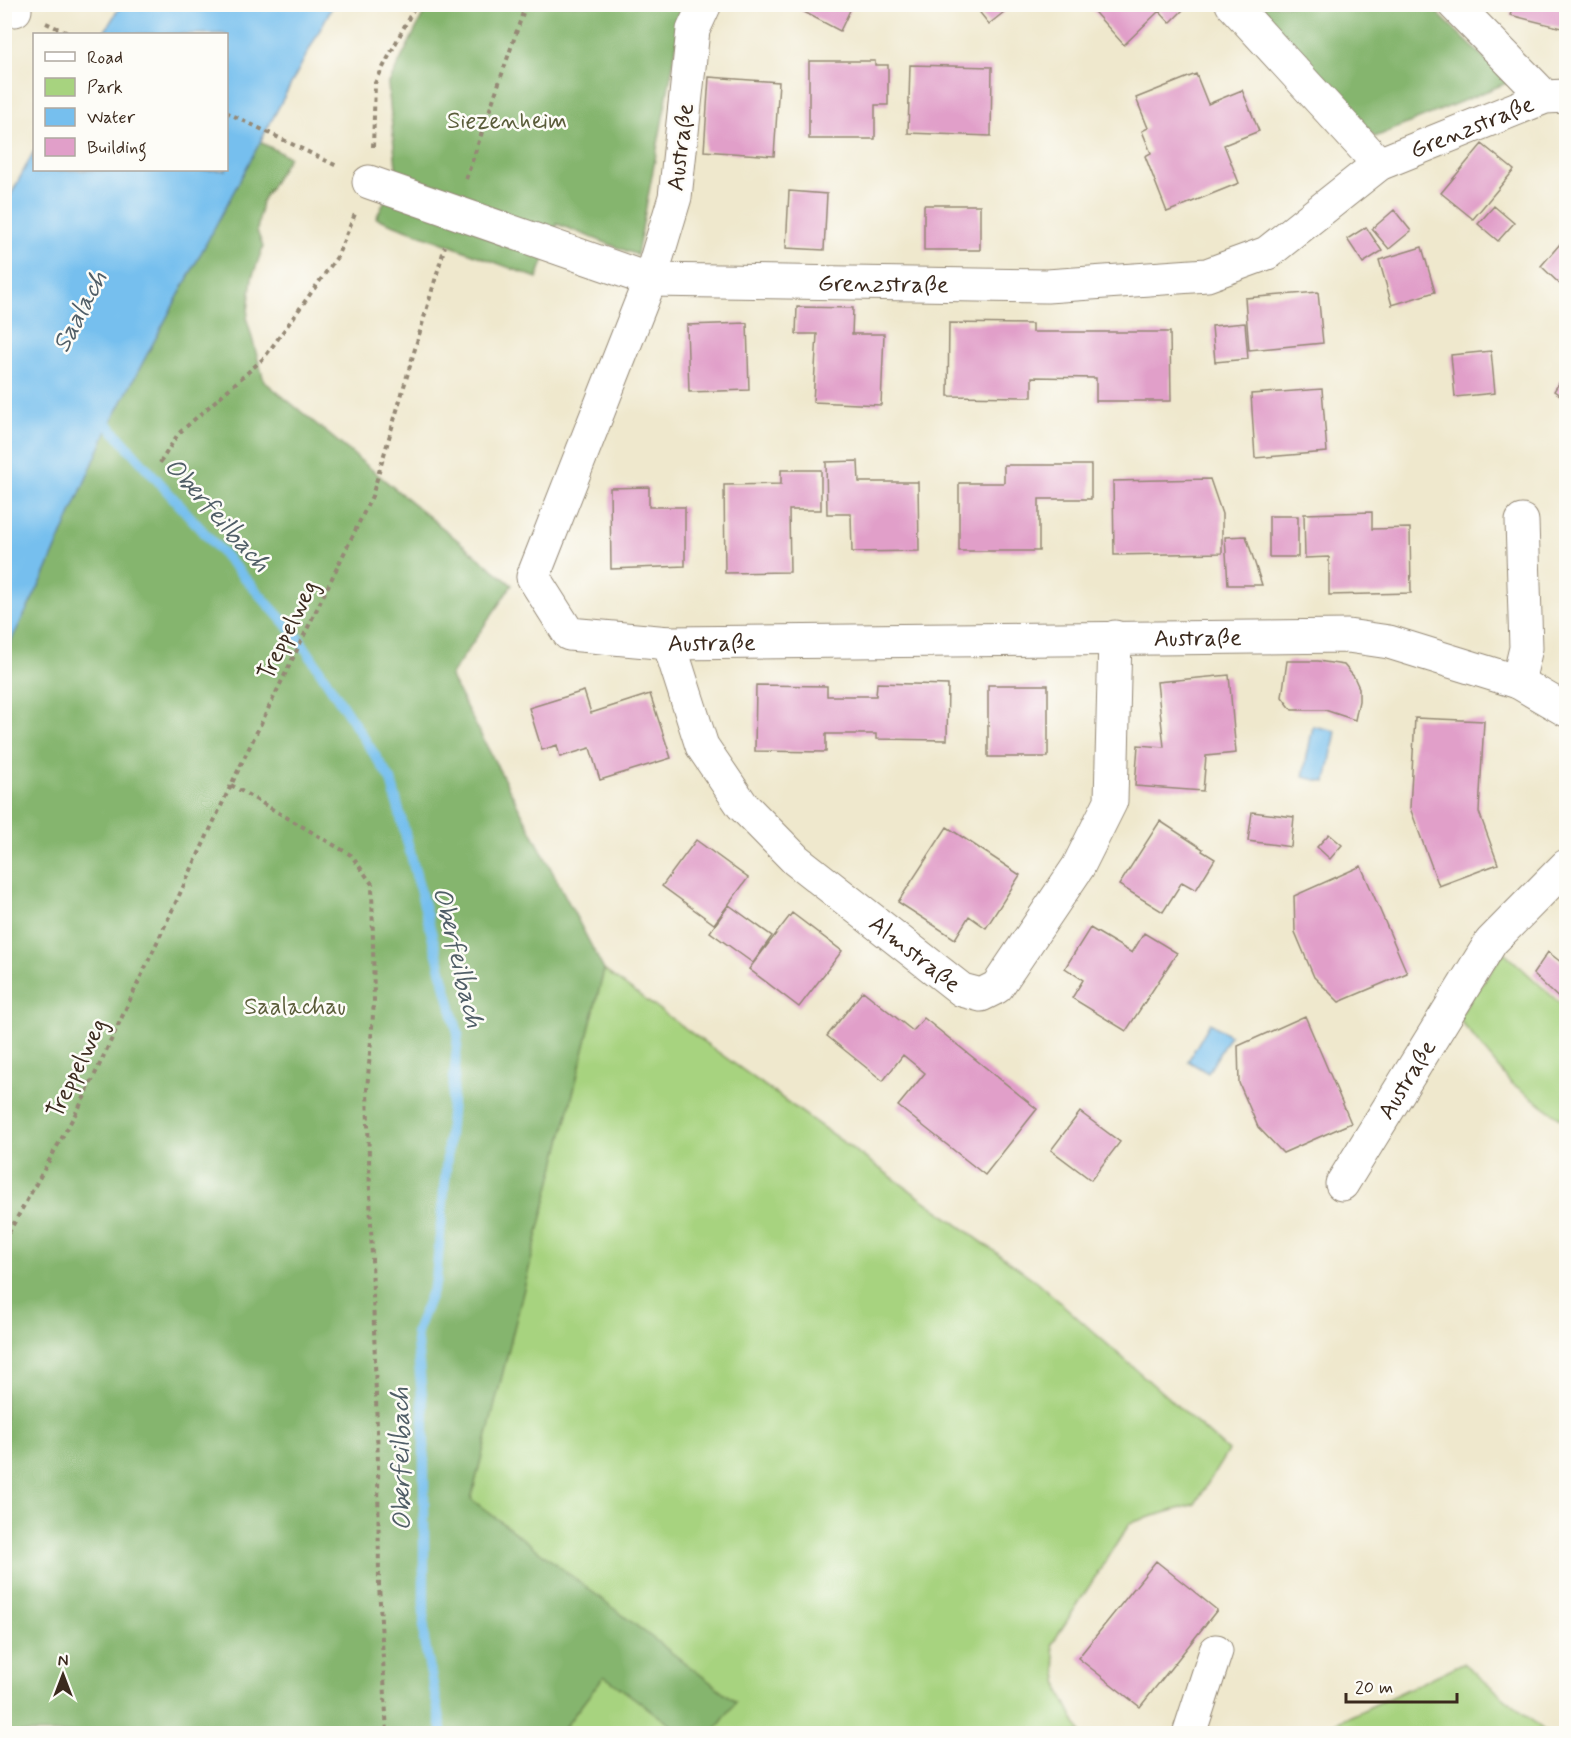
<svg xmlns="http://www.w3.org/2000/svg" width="1571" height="1738" viewBox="0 0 1571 1738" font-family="Mynerve,sans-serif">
<rect width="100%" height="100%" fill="#fdfcf7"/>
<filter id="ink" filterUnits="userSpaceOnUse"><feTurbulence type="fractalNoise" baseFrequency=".0167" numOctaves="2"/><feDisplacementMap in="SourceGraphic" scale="12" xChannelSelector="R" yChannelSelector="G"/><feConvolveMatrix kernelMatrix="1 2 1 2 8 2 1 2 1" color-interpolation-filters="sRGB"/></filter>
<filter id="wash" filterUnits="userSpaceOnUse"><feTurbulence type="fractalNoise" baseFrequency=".008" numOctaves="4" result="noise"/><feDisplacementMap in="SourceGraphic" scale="24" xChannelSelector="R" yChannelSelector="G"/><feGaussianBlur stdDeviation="1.35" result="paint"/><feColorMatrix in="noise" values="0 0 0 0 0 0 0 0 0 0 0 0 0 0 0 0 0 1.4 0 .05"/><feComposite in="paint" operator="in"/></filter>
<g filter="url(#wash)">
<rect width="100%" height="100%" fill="#efe8cd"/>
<path fill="#a7d37f" stroke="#717e4e" stroke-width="1.5" d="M1504,952l62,57v113l-56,-40 -52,-64z
M604,970l432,311 192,170 -33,53 -65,19 -78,121 8,47 21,42h-368l22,-30 -264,-204z
M1463,1663l84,70h-233l3,-1z
M604,1675l78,58 -122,1z"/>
<path fill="#85b56e" stroke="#607046" stroke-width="1.5" d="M428,5h263l-10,17 -44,233 -80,-31 -20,54 -161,-60 21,-41 -9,-92z
M1256,5h173l80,77 -134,55z
M260,142l29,15 -27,44 -5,30 6,16 -11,31 -5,42 17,61 248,204 -62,91 154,294 -133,529 265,203 -23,31h-31l-78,-57 -44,57h-555l-1,-1080 39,-75 66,-152z"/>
<path fill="#76bfee" stroke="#587486" stroke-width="1.5" d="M121,5h212l-224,421 -66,152 -38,75v-447l29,-55v19h192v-136h-123z
M1313,726l23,5 -10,51 -23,-5z
M1210,1023l20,12 -22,38 -20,-12z"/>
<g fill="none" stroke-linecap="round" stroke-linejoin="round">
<path stroke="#76bfee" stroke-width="10" d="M103,413l6,13 191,214 91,140 67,254 -22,247 -20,51 8,85v223l19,94"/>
</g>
<g id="blocks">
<path fill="#e19fc9" d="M789,4h64l-13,27z
M973,4h41l-25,20z
M1087,4h102l-19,19 -11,-12 -35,34z
M1513,4h53v25l-56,-14z
M809,61h66v4h13v40h-13v34h-66z
M910,65l82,2 -1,69 -83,-3z
M1196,74l12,30 34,-14 17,41 -35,14 15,38 -72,29 -22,-56 6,-3 -9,-22 6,-3 -12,-30z
M709,77l70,5 -5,74 -70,-5z
M1482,144l32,26 -41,49 -32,-26z
M789,191l38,3 -3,56 -38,-2z
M924,205h56v45h-56z
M1494,206l20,17 -16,18 -20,-17z
M1394,210l17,21 -22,18 -17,-20z
M1366,227l16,24 -19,12 -16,-24z
M1566,237v53l-25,-24z
M1422,247l13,45 -43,13 -13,-45z
M1318,292l5,51 -74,7 -4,-52z
M797,307l56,1 -1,26h32l-3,71 -68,-3 4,-68h-21z
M747,323l2,67 -60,2 -2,-67z
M949,323l83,1v8h138l1,69h-75v-23l-64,-1v20l-84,-1z
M1245,323l3,36 -33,3 -3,-36z
M1491,351l4,42 -40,4 -4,-42z
M1566,372v27l-12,-8z
M1322,389l5,63 -72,6 -4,-64z
M858,461l1,21h59l1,69 -67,1 -1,-38h-24l-1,-52z
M1004,465h87v34h-52v52h-80v-68h45z
M781,470h40v40h-32l1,62 -65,1 -1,-88 57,-1z
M1210,479l12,35v39l-108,2 -1,-74z
M649,487v20h36v59l-74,3 -1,-81z
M1372,512v17l38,-1 1,65 -82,2v-38l-24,1 -1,-44z
M1269,516h29v41h-29z
M1246,536l16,49h-34l-3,-48z
M1287,661h31l26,4 10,12 5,11v13l-4,19 -30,-10h-33l-10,-13z
M1229,675l7,78 -30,3 -3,35 -68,-5 3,-41 26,2 -7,-65z
M877,683l71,2 -1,55 -71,-1v-5h-50v18l-71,-1 1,-66 71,1v10h49z
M988,685h60v72h-60z
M584,691l7,22 59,-19 21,64 -71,22 -10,-32 -30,9 -3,-12 -15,5 -13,-42z
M1415,718l69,3 -5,91 19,52 -59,22 -29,-78z
M1252,812l42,5 -3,30 -43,-6z
M1160,821l43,28 -1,2 13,8 -19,31 -14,-8 -19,30 -44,-27z
M947,827l73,48 -34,53 -17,-12 -14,23 -57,-37z
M1329,834l13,11 -12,14 -13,-12z
M696,840l52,38 -34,46 -52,-38z
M1361,866l46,107 -68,29 -25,-25 -19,-45 -1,-36z
M729,905l43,31 -19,27 -43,-31z
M792,913l50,38 -43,56 -50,-38z
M1090,928l42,25 12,-20 33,20 -51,78 -54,-33 11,-18 -18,-12z
M1548,952l18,14v39l-33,-31z
M863,991l50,40 11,-13 113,91 -52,66 -87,-69 27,-33 -22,-18 -20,26 -56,-45z
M1305,1016l46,107 -68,30 -25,-26 -19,-44 -1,-37z
M1080,1112l40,30 -29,38 -40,-30z
M1156,1561l61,49 -77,97 -62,-49z"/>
</g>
</g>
<g filter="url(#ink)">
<use href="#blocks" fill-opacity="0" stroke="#958976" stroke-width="1.5"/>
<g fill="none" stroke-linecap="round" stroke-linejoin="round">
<defs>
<g id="street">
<path id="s1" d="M705,4l-12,26 -18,167 -25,83 -117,297 36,57 100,9 679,-7 41,6 129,40 48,28"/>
<path d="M1232,4l147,160"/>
<path d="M1454,4l91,93"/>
<path d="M4,6l11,4"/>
<path id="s2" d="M369,182l281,98 397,6 160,-11 60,-22 112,-89 166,-67 21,-1"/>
<path id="s3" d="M669,643l33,103 40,59 54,55 166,130 19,5 16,-8 81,-120 33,-66 4,-164"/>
<path d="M1518,682l8,-34 -4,-127"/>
<path id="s4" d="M1342,1184l149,-242 75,-76"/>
<path d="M1189,1734l27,-83"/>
</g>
</defs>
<use href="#street" stroke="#958976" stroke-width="35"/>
<path stroke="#958976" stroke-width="4" stroke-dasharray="4.5 4.5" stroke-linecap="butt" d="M46,23l24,11
M226,112l113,55
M373,147l2,-64 41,-79
M466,179l60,-175
M160,463l18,-29 86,-76 73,-101 18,-43
M231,785l120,70 21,29 2,118 -7,88 11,374 1,120 8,150
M4,1241l78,-139 149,-317 141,-289 73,-250"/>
<use href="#street" stroke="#fff" stroke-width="33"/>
</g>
</g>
<g text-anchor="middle" stroke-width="5" stroke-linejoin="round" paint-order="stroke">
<g font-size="24" fill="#5b5d3b" stroke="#fdfcf7">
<text x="507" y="128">Siezenheim</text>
<text x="295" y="1014">Saalachau</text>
</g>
<g font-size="24" fill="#3b2a1e" stroke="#fdfcf7">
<text dy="8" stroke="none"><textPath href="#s2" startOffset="1162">Grenzstraße</textPath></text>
<text transform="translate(680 147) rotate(-83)" y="8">Austraße</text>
<text dy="8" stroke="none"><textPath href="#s2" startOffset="531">Grenzstraße</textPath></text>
<text transform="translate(287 630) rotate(-64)" y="8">Treppelweg</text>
<text dy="8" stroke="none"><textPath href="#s1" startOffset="1299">Austraße</textPath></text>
<text dy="8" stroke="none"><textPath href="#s1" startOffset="813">Austraße</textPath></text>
<text dy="8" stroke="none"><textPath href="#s3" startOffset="408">Almstraße</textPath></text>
<text transform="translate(76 1068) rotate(-64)" y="8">Treppelweg</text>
<text dy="8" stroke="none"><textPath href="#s4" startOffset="123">Austraße</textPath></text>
</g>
<g font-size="26" font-style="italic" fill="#505e67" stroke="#fdfcf7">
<text transform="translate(79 311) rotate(-62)" y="9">Saalach</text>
<text transform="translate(218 514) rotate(48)" y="9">Oberfeilbach</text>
<text transform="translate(459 957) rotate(76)" y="9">Oberfeilbach</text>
<text transform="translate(400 1459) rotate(-91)" y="9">Oberfeilbach</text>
</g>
</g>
<rect width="1571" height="1738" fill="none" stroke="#fdfcf7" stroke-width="24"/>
<rect x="33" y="33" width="195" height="138" fill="#fdfcf7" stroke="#afa8a0" stroke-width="1.5"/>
<rect x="45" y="52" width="30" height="9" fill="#ffffff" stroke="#afa8a0" stroke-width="1.5"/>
<text x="87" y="63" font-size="18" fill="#3b2a1e">Road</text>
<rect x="45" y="78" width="30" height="18" fill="#a7d37f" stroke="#afa8a0" stroke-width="1.5"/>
<text x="87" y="93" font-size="18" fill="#3b2a1e">Park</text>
<rect x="45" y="108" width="30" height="18" fill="#76bfee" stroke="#afa8a0" stroke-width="1.5"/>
<text x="87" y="123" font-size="18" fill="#3b2a1e">Water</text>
<rect x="45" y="138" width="30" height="18" fill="#e19fc9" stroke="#afa8a0" stroke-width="1.5"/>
<text x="87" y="153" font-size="18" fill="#3b2a1e">Building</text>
<g transform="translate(63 1675)" stroke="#fdfcf7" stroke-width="4.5" paint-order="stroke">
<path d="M0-4.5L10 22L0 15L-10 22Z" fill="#3b2a1e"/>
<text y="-9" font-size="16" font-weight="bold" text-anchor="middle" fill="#3b2a1e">N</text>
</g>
<path d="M1346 1693v9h111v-9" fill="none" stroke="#3b2a1e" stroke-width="3"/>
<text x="1355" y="1693" font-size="18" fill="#3b2a1e" stroke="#fdfcf7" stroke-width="4.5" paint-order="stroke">20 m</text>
</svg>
